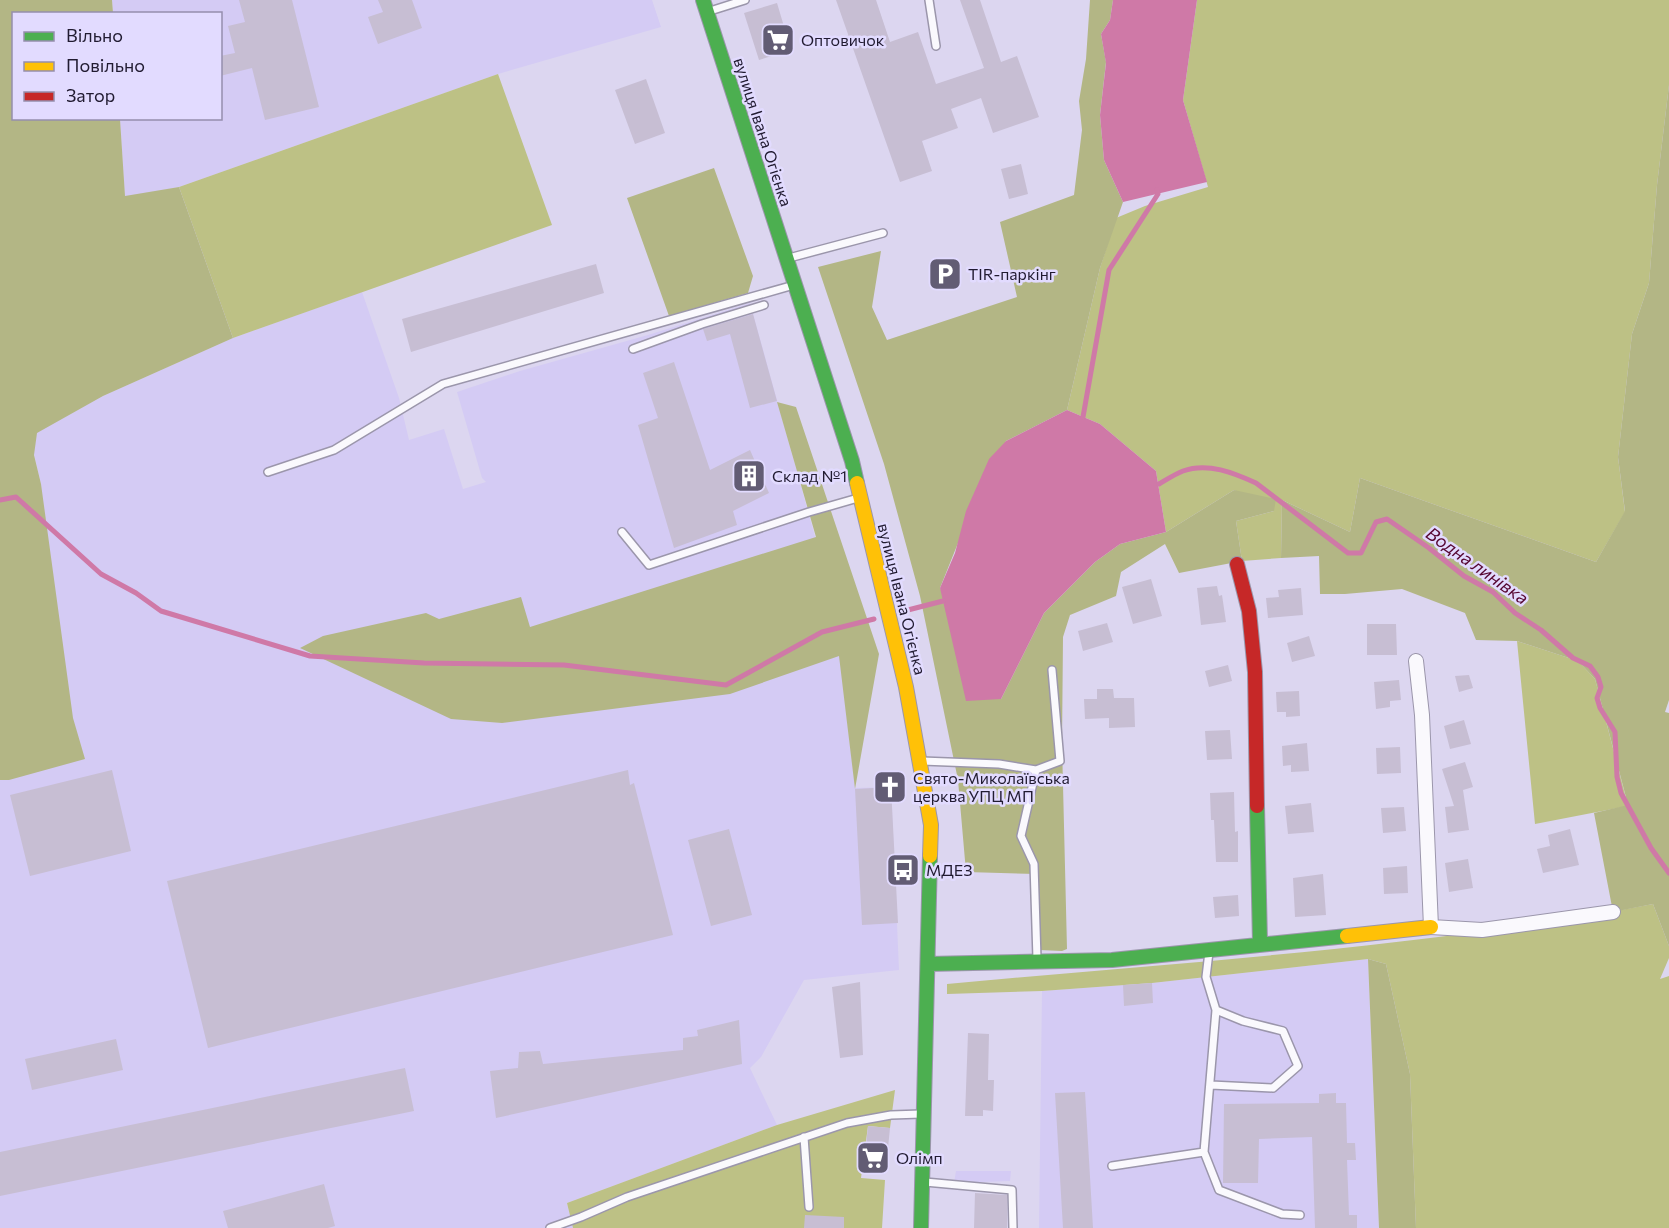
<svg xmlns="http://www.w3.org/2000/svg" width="1669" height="1228" viewBox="0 0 1669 1228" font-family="Commissioner,sans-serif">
<rect width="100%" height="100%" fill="#dcd6f0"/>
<path fill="#d4cbf4" d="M112,0h540l9,27 -163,47 -319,113 -54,10 -5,-78 100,-1v-104l-107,-1z
M362,292l37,106 10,42 35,-11 19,60 23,-7 -4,-4 -25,-86 63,-21 128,-36 102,-32 84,302 21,183 36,-1 8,183 -95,10 -43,77 -11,11 27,57 -210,78 6,25h-573v-717l41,-27 -7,-30 2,-21 67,-37 130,-58z
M1368,959l11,269h-340l3,-237 110,-8z
M956,1171h55l-1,10 -56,2z"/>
<path fill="#bdc185" d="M1197,0h472v85l-12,100 -8,98 -17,51 -14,123 7,55 -29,50 -236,-84 -10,54 -68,-32 -1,58 -39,3 -6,-40 38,-10 -40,-21 -68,42 -10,-61 -56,-47 -33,-14 33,-142 16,-50 29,-12 63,-19 -25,-87z
M498,74l54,151 -319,113 -54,-151z
M1517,641l61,20 17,18 33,127 -93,18z
M1653,904l16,42v12l-9,21 9,-3v252h-253l-6,-154 -24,-110 -18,-5 -216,24 -110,8 -95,3v-10c235,-22 475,-36 706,-80z
M895,1090l-5,38 -22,-2 -7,52 24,2 -3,48h-309l-6,-25 210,-78z"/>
<path fill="#b3b685" d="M0,0h112l1,13 -99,1v104l106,1 5,77 54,-9 54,151 -130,58 -66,37 -3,22 7,29 32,234 12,41 -76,21h-9z
M1090,0h23l-3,20 -9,14 5,28 -6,53 4,45 19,42 -23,66 -33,142 -61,31 -46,97 -20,50 61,111 43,-86 51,-51 25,-18 46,-12 68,-42 42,9 -2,12 -38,10 6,40 -63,12 -14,-29 -44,28 -5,24 -46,19 -7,22 -1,107 5,205 -5,2 -23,-1 -2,-76 -71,-2 -8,-92 -38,-184 -36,-132 -66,-197 63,-16 -9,56 15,33 130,-43 -17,-75 74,-27 8,-65 -3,-29 7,-42z
M1669,85v615l-4,12 4,1v233l-16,-42 -40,8 -19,-99 34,-8 -33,-126 -17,-18 -61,-20 -41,-1 -11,-27 -63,-24 -57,5h-25l-1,-38 -38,2 1,-58 68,32 10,-54 236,84 29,-51 -7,-54 14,-123 17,-51 8,-98z
M714,168l39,108 -5,17 -79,23 -42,-118z
M777,402l19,5 83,247 -24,135 -16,-133 -109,38 -228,29 -51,-4 -151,-71 23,-12 103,-23 13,6 82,-22 9,30 286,-90z
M1368,959l18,5 24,110 6,154h-37z"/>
<path fill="#cf79a7" d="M1113,0h84l-14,100 24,82 -84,20 -19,-42 -4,-45 6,-52 -5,-29 9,-14z
M1067,410l33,14 56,47 10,61 -46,12 -25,18 -51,51 -43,86 -35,2 -26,-113 15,-35 11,-42 23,-52 17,-18z"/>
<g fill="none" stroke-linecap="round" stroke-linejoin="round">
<path stroke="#cf79a7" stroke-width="5" d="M1083,417l26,-147 49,-76 -1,-4
M1159,484c7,-4 16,-10 24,-13 25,-9 51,2 73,12l92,70h13l15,-31 11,-3 42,29 35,28 29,16 22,21 26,17 32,28 17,8 8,11 3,10 -4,11 3,10 15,24 2,45 4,16 30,55 18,25
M0,500l16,-3 85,77 35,19 25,18 149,45 114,7 140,2 162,20 96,-53 52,-13
M904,611l39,-10"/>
</g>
<path fill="#c7bed3" d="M239,0h53l27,107 -54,13 -13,-52 -32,8v-20l15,-3 -7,-27 17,-4z
M378,0h34l10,28 -44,16 -10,-27 15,-5z
M836,0h40l14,42 28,-10 18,52 48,-16 -24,-68h20l21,62 16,-6 22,61 -46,16 -12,-35 -30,11 7,19 -36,13 10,30 -32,11z
M777,3l14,47 -32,10 -15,-47z
M646,79l19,54 -30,11 -20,-54z
M1021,164l7,30 -19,5 -8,-30z
M596,264l8,29 -193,59 -9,-33z
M753,314l24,87 -27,7 -20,-74 -23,7 -4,-12z
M674,362l36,108 40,-20 19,43 -36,18 4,14 -63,23 -36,-123 20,-7 -15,-45z
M1151,579l11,37 -29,8 -11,-37z
M1217,586l2,10 3,-1 4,27 -25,3 -4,-37z
M1301,588l2,27 -35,3 -2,-20 13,-1 -1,-7z
M1107,623l6,19 -30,9 -5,-20z
M1367,624h29l1,31h-30z
M1309,636l6,20 -23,6 -5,-19z
M1228,665l4,16 -23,6 -4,-16z
M1469,675l4,13 -14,4 -4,-16z
M1399,680l2,20 -11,1v6l-14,2 -2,-27z
M1097,689h16l1,9h20l1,29 -26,1v-10l-24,1 -1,-20h13z
M1299,691l1,25 -14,1v-5h-9l-1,-20z
M1464,720l7,24 -21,5 -6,-23z
M1230,730l2,29 -25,1 -2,-29z
M1307,743l2,28 -18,1v-7l-8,1 -1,-20z
M1400,747l1,26 -24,1 -1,-26z
M1465,762l8,25 -10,3 6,40 -21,3 -3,-26 9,-1 -12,-37z
M112,770l19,81 -101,25 -20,-81z
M628,770l2,15 4,-2 39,152 -465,113 -41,-167z
M891,787l7,136 -36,2 -7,-136z
M1234,792l1,40 3,-1v31h-22l-2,-42h-3l-1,-27z
M1311,803l3,29 -26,2 -3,-28z
M1404,807l2,24 -23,2 -2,-25z
M729,829l23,86 -41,11 -23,-86z
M1570,829l9,36 -36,8 -6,-24 13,-3 -2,-11z
M1468,859l5,29 -24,4 -4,-29z
M1407,866l1,27 -24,1 -1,-26z
M1323,874l3,41 -31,2 -2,-39z
M1238,895l1,21 -24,2 -2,-21z
M860,982l3,73 -23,3 -8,-71z
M1152,983l1,20 -29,3 -1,-21z
M739,1020l3,44 -246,54 -6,-47 28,-3 1,-16 21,-1 3,13 140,-14v-12l15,-2 -1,-6z
M968,1033l21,1 -1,46h6l-1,31 -10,-1v6h-18z
M116,1039l7,31 -91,20 -7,-31z
M405,1068l9,43 -414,85v-44z
M1085,1092l8,136h-30l-8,-135z
M1336,1093v10h10l1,40h8l1,17h-9l2,55h8v13h-42l-3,-91 -53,2 -1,44h-35l1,-79 95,-1v-9z
M868,1126l22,2 -4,40 -22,-3z
M324,1184l11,42 -7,2h-100l-5,-17z
M975,1193l32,2v33h-33z
M805,1215l39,2v11h-40z"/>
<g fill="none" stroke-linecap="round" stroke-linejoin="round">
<defs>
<path id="lane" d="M929,0l7,46
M710,11l35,-11
M789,258l94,-25
M633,349l69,-25 62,-19
M268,472l66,-22 109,-66 351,-99
M622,532l27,33 160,-53 49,-14
M922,761l77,3 37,6
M1037,959l-3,-95 -13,-28 15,-66 24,-9 -8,-91
M1211,1085l62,3 25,-22 -15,-35 -40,-10 -27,-11
M804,1137l5,70
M1204,1152l15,38 63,24 18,1
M1112,1166l92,-14 12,-142 -10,-33 3,-25
M925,1182l87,8 1,38
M550,1228l31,-11 46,-20 220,-74 44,-8 30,-1"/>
<path id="street" d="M1416,661l6,54 9,212 51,3 131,-18"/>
<path id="fast" d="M703,0l149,461 5,22
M1257,806l3,137
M928,964l184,-4 235,-24
M921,1228l9,-372"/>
<path id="slow" d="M857,483l49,204 25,138 -1,31
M1347,936l84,-9"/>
<path id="jam" d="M1237,564l12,47 6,61 2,134"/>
</defs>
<use href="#lane" stroke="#9b96ab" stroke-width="10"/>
<use href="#street" stroke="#9b96ab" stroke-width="16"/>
<use href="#fast" stroke="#9b96ab" stroke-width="16"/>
<use href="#slow" stroke="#9b96ab" stroke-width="16"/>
<use href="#jam" stroke="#9b96ab" stroke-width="16"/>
<use href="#lane" stroke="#faf9fd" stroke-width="7"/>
<use href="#street" stroke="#faf9fd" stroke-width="14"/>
<use href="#fast" stroke="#4caf50" stroke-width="14"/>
<use href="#slow" stroke="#ffc107" stroke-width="14"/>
<use href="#jam" stroke="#c62828" stroke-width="14"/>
</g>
<defs>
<symbol id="supermarket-square" viewBox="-11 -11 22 22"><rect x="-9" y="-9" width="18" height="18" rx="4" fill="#625c74" stroke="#e2dbff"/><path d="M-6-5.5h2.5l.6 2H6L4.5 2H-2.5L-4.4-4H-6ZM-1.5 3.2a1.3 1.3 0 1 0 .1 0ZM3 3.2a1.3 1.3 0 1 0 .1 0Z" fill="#fff"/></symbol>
<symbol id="parking-square" viewBox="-11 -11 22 22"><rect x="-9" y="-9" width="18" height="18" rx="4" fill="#625c74" stroke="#e2dbff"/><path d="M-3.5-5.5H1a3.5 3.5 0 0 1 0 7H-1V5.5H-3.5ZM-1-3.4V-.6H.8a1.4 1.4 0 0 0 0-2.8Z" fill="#fff"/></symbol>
<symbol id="building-square" viewBox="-11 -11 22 22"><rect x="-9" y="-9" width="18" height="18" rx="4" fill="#625c74" stroke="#e2dbff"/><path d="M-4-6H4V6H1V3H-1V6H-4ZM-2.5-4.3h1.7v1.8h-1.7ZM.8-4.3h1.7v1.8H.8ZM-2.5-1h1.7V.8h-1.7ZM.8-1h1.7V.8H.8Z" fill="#fff"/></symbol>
<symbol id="church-square" viewBox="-11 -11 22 22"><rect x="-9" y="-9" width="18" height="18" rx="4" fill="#625c74" stroke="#e2dbff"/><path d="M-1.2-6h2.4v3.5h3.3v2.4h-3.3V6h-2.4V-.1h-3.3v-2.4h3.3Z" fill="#fff"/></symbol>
<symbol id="bus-square" viewBox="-11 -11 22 22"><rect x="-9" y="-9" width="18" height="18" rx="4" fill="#625c74" stroke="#e2dbff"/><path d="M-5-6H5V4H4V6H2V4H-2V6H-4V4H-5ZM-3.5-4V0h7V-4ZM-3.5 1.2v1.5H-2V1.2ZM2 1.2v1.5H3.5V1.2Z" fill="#fff"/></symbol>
</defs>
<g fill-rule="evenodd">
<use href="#supermarket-square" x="759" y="21" width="38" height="38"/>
<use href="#parking-square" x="926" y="255" width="38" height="38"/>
<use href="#building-square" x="730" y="457" width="38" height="38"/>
<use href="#church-square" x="871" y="768" width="38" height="38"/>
<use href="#bus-square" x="884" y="851" width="38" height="38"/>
<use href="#supermarket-square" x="854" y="1139" width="38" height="38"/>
</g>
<g text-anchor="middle" stroke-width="5" stroke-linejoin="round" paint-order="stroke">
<g font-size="16" fill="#211b31" stroke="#e2dbff" text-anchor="start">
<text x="801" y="46">Оптовичок</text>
<text x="968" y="280">TIR-паркінг</text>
<text x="772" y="482">Склад №1</text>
<text x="913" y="784">Свято-Миколаївська<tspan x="913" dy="18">церква УПЦ МП</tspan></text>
<text x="926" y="876">МДЕЗ</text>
<text x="896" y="1164">Олімп</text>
</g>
<g font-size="16" fill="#211b31" stroke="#e2dbff">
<text transform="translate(763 132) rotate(72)" y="6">вулиця Івана Огієнка</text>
<text transform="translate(902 599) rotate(76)" y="6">вулиця Івана Огієнка</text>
</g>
<g font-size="18" font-style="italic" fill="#550530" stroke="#e2dbff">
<text transform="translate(1477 566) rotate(35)" y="6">Водна линівка</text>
</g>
</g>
<rect x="12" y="12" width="210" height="108" fill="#e2dbff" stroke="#958ead" stroke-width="1.5"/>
<rect x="24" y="32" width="30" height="9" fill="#4caf50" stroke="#958ead" stroke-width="1.5"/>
<text x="66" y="42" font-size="18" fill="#211b31">Вільно</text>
<rect x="24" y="62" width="30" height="9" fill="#ffc107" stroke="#958ead" stroke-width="1.5"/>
<text x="66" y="72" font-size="18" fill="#211b31">Повільно</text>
<rect x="24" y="92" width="30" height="9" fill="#c62828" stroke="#958ead" stroke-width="1.5"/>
<text x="66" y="102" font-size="18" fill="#211b31">Затор</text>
</svg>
